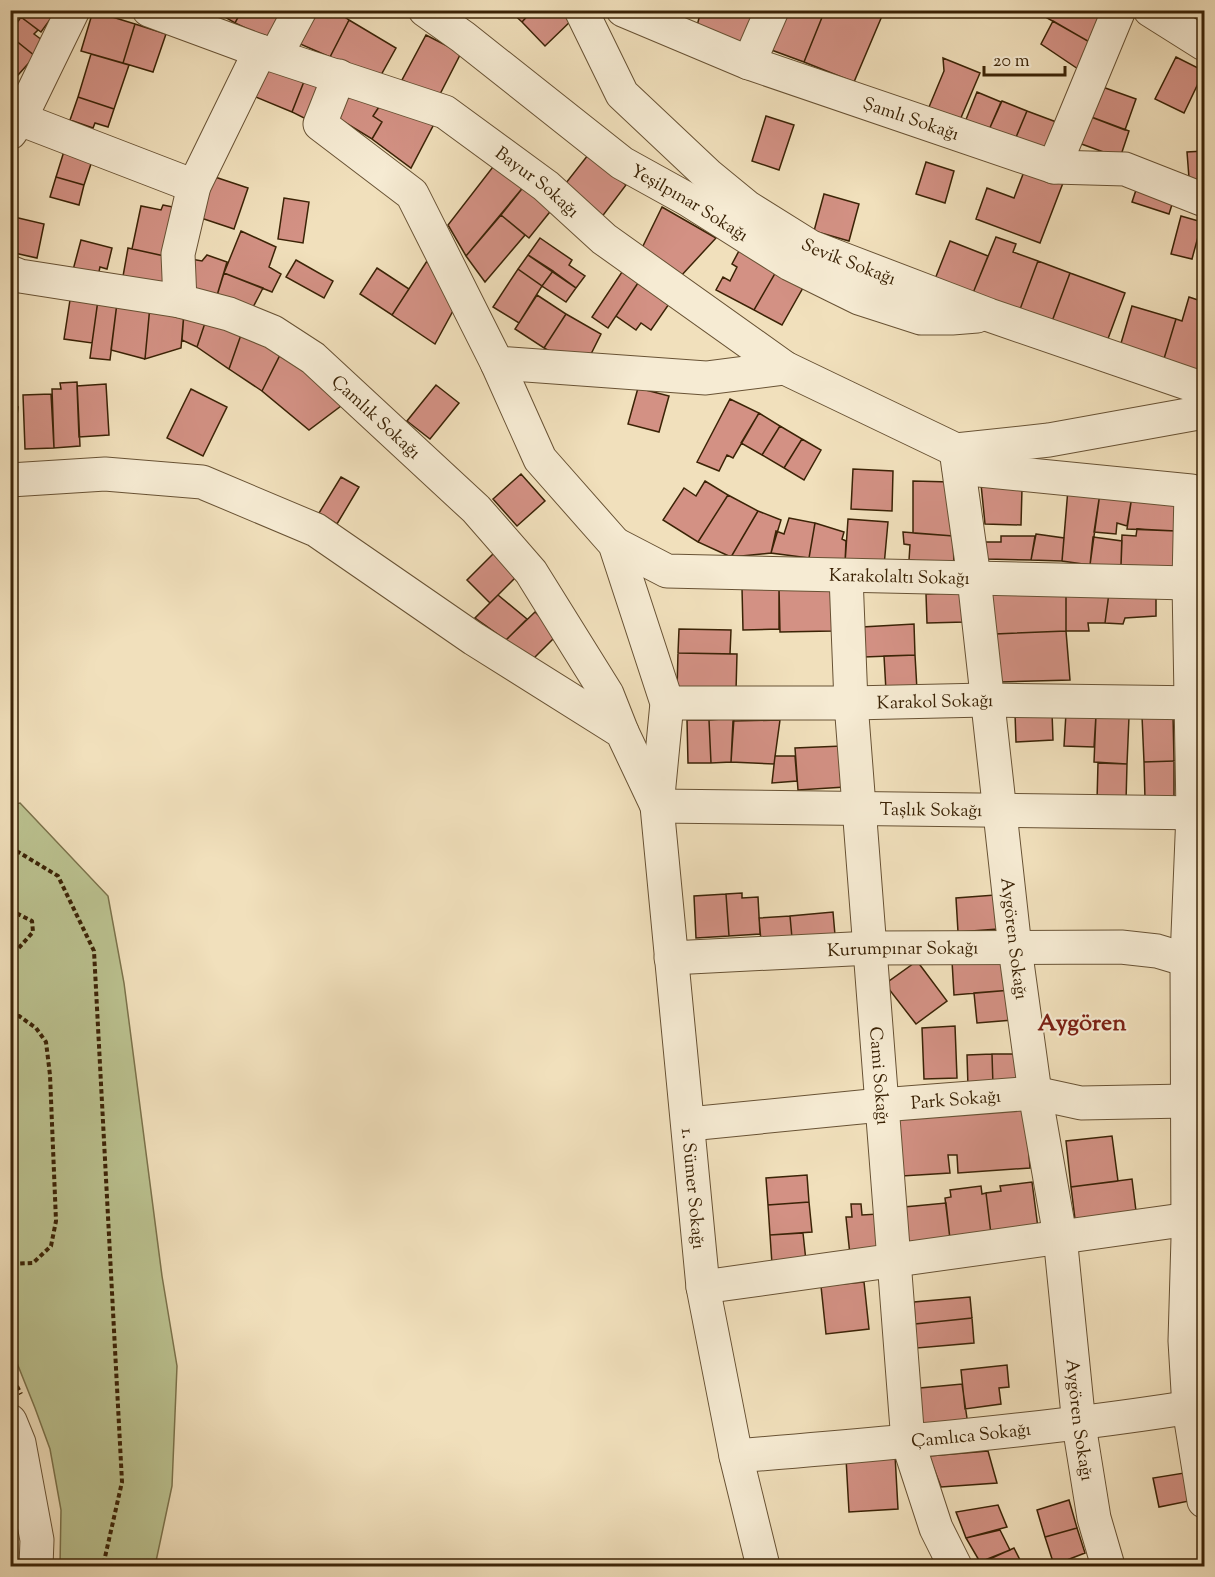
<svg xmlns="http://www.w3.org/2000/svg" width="1215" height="1577" viewBox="0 0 1215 1577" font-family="'Sorts Mill Goudy',serif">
<rect width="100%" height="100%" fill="#f1e0bc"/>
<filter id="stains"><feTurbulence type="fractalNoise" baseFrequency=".00333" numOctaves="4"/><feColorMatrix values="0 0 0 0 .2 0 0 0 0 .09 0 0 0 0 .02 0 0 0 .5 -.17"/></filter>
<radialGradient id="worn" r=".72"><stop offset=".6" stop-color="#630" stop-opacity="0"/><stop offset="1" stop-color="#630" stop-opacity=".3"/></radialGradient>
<path fill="#bbc290" stroke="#7b724b" stroke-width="1.5" d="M20,803l88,93 16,87 38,293 15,90 -5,120 -17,80h-95l1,-56 -11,-61 -15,-41 -24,-60 -1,-543z"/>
<path fill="#d39184" stroke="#3b2306" stroke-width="1.5" d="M26,10h31l-16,22 -20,-15z
M213,10h29l-7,13z
M242,10h38l4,3 -14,27 -35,-17z
M308,10h26l15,10 -19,37 -39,-17z
M509,10h24l-11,12z
M533,10h35l7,7 -30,29 -23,-24z
M701,10h48l5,2 -11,33 -47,-15z
M784,10h41l-21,52 -38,-14z
M825,10h42l15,6 -28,66 -50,-20z
M1042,10h71l-20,34 -53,-30z
M93,11l42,13 -12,39 -42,-12z
M21,17l17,13 -4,4 12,9 -11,13 -25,-20v-3z
M349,20l47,28 -15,27 -51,-18z
M1053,21l40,23 -12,27 -40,-27z
M135,24l31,10 -13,38 -30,-9z
M426,35l35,18 -23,45 -36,-18z
M14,39l21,17 -25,28v-41z
M91,54l38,11 -15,44 -36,-12z
M1176,57l28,14 -20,42 -29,-14z
M943,58l37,15 -20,47 -31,-13 15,-36z
M264,62l41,17 -13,33 -41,-17z
M305,79l21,7 -14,36 -20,-10z
M1097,85l39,14 -11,31 -39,-15z
M349,88l32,16 -8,12 9,6 -10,17 -36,-22z
M977,92l24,10 -13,30 -23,-10z
M78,97l36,12 -6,18 -13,-4 -2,5 -23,-8z
M384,99l50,25 -23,44 -39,-29 10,-17 -9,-6z
M1002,101l25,10 -13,31 -26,-10z
M1027,111l32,12 -12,32 -33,-13z
M1086,115l43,16 -9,27 -44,-16z
M766,116l28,9 -15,45 -27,-9z
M65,148l28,10 -9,27 -28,-8z
M1204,151v40h-14l-3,-39z
M588,155l38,30 -25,33 -39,-30z
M926,162l28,9 -9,32 -29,-9z
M496,163l29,22 -59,71 -18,-31z
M1025,169l38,14 -23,60 -64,-24 11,-31 27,10z
M212,176l36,12 -14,41 -36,-12z
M56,177l28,8 -5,20 -29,-8z
M1138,184l37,11 -6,19 -37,-12z
M525,185l28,23 -24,30 -28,-23z
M824,194l35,10 -10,37 -35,-10z
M284,198l25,4 -6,41 -25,-4z
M163,205l15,3 -9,49 -37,-8 9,-43 20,4z
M662,207l54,31 -36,39 -38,-29z
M501,215l24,20 -40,47 -19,-26z
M10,216l34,8 -7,34 -27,-6z
M1181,216l21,6 -10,37 -21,-5z
M241,231l35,16 -7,20 12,7 -9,18 -48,-19z
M996,237l20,7 -3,8 25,9 -19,51 -46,-19z
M540,238l32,22 -3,5 16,11 -9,12 -48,-33z
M81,240l31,8 -5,21 -7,-2 -2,9 -25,-6z
M950,241l38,15 -15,37 -38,-14z
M128,248l41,9 -4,33 -43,-8z
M740,249l37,21 -23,40 -38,-20 7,-13 7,4 7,-14 -5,-3z
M207,255l20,7 -12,40 -25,-7 -5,-37 17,3z
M528,255l25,16 -11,15 -24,-17z
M296,260l37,21 -9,17 -38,-21z
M427,261l27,48 -19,35 -43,-29z
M1038,261l32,12 -19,51 -32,-12z
M377,268l32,21 -17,26 -32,-21z
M518,269l24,17 -23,37 -26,-16z
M777,270l27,16 -22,39 -28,-15z
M553,271l23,17 -10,14 -24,-16z
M622,272l16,11 -30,45 -16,-11z
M224,273l39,15 -13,25 -35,-11z
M1070,273l55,20 -19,51 -55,-20z
M638,283l31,21 -18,26 -10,-7 -5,7 -20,-14z
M537,295l29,19 -22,34 -29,-19z
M1189,297l15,5v72l-41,-12 13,-43 6,2z
M70,300h28l-6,43 -28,-4z
M98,300l19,3 -7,57 -20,-2z
M117,303l33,3 -5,53 -34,-9z
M150,306l34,6 -3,36 -36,11z
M1132,306l44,13 -13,43 -44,-12z
M184,312l23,5 -10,30 -15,-7z
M566,314l35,20 -12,24 -32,-3 -13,-7z
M207,317l35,15 -13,37 -32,-22z
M242,332l40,19 -20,40 -33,-22z
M282,351l63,52 -36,27 -47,-39z
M77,382l3,64 -26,2 -2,-59h9l-1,-6z
M106,384l3,51 -30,2 -2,-51z
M436,385l23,18 -29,36 -23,-18z
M638,388l31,8 -10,36 -31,-8z
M191,389l36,18 -24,49 -36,-18z
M51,394l3,54 -29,1 -2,-54z
M730,399l29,14 -26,45 -6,-3 -8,16 -22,-9z
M10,406l8,1 -4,35 -4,-1z
M759,413l21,13 -18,29 -21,-12z
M780,426l22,13 -18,29 -22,-13z
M802,439l19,11 -17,30 -20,-12z
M853,469l40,2 -1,40 -41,-2z
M521,474l24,27 -28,25 -24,-27z
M341,477l18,10 -22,37 -18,-11z
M705,481l23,14 -30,47 -35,-22 21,-32 12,8z
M913,481l38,1 2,54 -40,-3z
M981,484l41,5 -1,36 -36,-1z
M1068,489l32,4 -10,72 -28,-4z
M1100,493l32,3 -5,30 -10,-3 -1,11 -22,-2z
M728,495l30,16 -27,46 -33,-15z
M1132,496l46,2 -3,33 -48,-2z
M758,511l23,9 -10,33 -40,4z
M789,518l26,5 -6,35 -38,-5 5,-22 8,3z
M848,519l40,3 -4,44 -39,-3z
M815,523l29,9 -2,7 4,2 -1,22 -36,-5z
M1137,529l38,2 -2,36 -52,-2 1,-30 14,1z
M903,532l50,4 1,29 -45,-5 1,-15 -6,-1z
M1036,534l28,4 -2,23 -31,-1z
M1001,536h34l-4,24 -45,-1 -1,-17h16z
M1093,537l29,4 -1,24h-31z
M495,552l23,23 -28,28 -23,-23z
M831,586l1,45 -52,1 -1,-45z
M779,587v42l-36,1 -1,-42z
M964,592l1,30 -38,1 -1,-29z
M989,592h77v39l-71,3z
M1066,592l43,1 -4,30h-17l1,8h-23z
M1109,593l47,1v22l-31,2 -2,6 -18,-1z
M498,595l29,24 -21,21 -31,-22z
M535,612l23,22 -29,29 -23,-23z
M914,624l1,31 -51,2 -2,-30z
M679,629l52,1 -1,24 -52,-1z
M1066,631l4,49 -70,2 -5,-48z
M678,653l59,1 -1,37 -59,-1z
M915,655l2,35 -31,1 -2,-35z
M1052,712l1,28 -37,2 -1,-28z
M1066,713l30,2 -2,32 -30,-1z
M1096,715l33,2 -2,47 -33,-2z
M1173,715l1,46 -30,1 -2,-46z
M734,718l-3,44 -20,1 -2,-43z
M687,720h22l2,43h-23z
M780,720l-6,44 -43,-2 2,-41z
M842,746l3,41 -47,3 -3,-42z
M775,756h20l2,25 -25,2z
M1174,761v38h-29l-1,-37z
M1098,763l29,1 -1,38 -29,-1z
M742,893v5l16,-1 2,37 -31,2 -3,-42z
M726,894l3,42 -33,2 -2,-42z
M995,895l3,34 -40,3 -2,-34z
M833,912l2,23 -43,3 -2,-22z
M790,916l2,22 -31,3 -2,-23z
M1008,956l3,34 -57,5 -2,-34z
M917,961l30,40 -31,23 -31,-40z
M1011,990l2,30 -36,3 -3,-30z
M955,1026l2,52 -33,1 -2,-51z
M992,1054h25l2,30 -26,2z
M992,1054l1,32 -25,1 -1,-32z
M1025,1106l5,62 -72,5 -1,-18h-9l2,18 -48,3 -5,-61z
M1112,1136l6,45 -47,6 -5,-46z
M807,1175l2,27 -41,3 -2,-27z
M1132,1179l4,32 -61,8 -4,-32z
M1032,1182l6,46 -47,6 -5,-41 15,-2 -1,-5z
M981,1186l1,8 4,-1 5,41 -41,5 -5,-41 6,-1 -1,-7z
M809,1202l3,30 -42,3 -2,-30z
M946,1203l4,36 -42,5 -4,-37z
M851,1204h10l1,11 16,-1 4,38 -32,3 -4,-38h6z
M803,1233l3,28 -34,3 -2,-29z
M864,1282l5,47 -43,5 -5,-48z
M970,1297l2,21 -57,6 -1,-22z
M972,1318l2,25 -57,5 -2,-24z
M1007,1365l2,22 -10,1 2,16 -36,5 -4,-39z
M962,1384l6,41 -45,4 -3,-41z
M988,1451l9,32 -56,4 -12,-31z
M895,1455l3,54 -49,3 -3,-54z
M1184,1473l5,28 -30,6 -6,-29z
M1069,1500l8,28 -32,9 -8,-27z
M998,1505l9,22 -41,11 -10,-26z
M1077,1528l8,25 -31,12 -9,-28z
M1000,1530l10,20 -30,12 -14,-24z
M1014,1548l9,18h-38l-2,-4z"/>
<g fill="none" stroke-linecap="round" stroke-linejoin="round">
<defs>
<g id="minor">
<path id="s1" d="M149,10l111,41 185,61 101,74 58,53 181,129 171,82 93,-10 155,-28"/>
<path id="s2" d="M425,10l38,27 159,126 65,36 103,65 69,34 62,20h31l25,-2"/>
<path id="s3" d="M581,10l41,84 86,81 39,32 64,40 178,68 215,74"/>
<path id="s4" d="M623,10l126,53 305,104 71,2 79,31"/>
<path d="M1150,10l54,34"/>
<path d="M276,55l24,-45"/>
<path d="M749,63l23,-53"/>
<path id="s5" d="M339,76l-19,48 92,70 85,169 43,96 75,85 52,159 -10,103 46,481 33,169 27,110"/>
<path d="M20,119l174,67"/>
<path d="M10,133l10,-14 53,-109"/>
<path d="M1054,167l65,-157"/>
<path id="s6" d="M10,272l10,4 160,25 49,13 44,18 40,26 163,151 55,63 76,122 15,38"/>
<path d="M180,301l-2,-47 16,-68 66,-135"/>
<path d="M497,363l209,15 79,-10"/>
<path id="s7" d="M956,450l18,128 41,370 20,145 25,143 19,189 15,93 14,48"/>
<path d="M959,468l232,23 -2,92 4,230 -6,146 1,279 -3,103 4,67 15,93"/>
<path d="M10,480l95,-6 97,8 114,48 158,109 148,93 35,74"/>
<path id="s8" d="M615,544l52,27 522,12"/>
<path id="s9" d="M846,576l5,127 57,739 28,86 19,38"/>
<path id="s10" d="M667,703h184l135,-3 218,3"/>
<path id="s11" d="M657,806l547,7"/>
<path id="s12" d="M671,958l200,-10 250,-1 36,4 47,14"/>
<path id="s13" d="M689,1124l192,-19 154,-12 46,10 105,-2"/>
<path d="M703,1287l501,-70"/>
<path d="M10,1421l9,22 18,97 -1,26"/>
<path id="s14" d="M736,1456c157,-13 313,-26 468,-51"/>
</g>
</defs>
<use href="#minor" stroke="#685234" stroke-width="35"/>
<path stroke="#3b2306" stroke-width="4" stroke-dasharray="4.5 3" stroke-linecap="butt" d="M10,847l48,29 36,75 28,531 -19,84
M10,910l22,11 1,11 -17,19 -6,4
M10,1017l9,-1 17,12 10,14 4,33 6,146 -5,25 -18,17 -23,1
M10,1373l11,21"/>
<use href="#minor" stroke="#f6ebd3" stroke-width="33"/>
</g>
<g text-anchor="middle" stroke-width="4.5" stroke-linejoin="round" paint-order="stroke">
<g font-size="18" fill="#3b2306" stroke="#f6ebd3">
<text dy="6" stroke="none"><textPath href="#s4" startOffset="308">Şamlı Sokağı</textPath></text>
<text dy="6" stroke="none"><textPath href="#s1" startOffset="429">Bayur Sokağı</textPath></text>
<text dy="6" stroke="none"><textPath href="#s2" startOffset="328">Yeşilpınar Sokağı</textPath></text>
<text dy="6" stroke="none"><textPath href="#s3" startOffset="378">Sevik Sokağı</textPath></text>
<text dy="6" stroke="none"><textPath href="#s6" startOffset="405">Çamlık Sokağı</textPath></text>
<text dy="6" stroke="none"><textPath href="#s8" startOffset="291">Karakolaltı Sokağı</textPath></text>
<text dy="6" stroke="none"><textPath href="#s10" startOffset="268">Karakol Sokağı</textPath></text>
<text dy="6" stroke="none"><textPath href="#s11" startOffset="274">Taşlık Sokağı</textPath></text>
<text dy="6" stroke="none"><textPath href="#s7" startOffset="492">Aygören Sokağı</textPath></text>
<text dy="6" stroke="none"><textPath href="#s12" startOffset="232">Kurumpınar Sokağı</textPath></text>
<text dy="6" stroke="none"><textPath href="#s9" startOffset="501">Cami Sokağı</textPath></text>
<text dy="6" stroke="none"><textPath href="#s13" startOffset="268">Park Sokağı</textPath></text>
<text dy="6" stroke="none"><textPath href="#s5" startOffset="1230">1. Sümer Sokağı</textPath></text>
<text dy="6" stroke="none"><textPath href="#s7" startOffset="978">Aygören Sokağı</textPath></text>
<text dy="6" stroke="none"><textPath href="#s14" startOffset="236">Çamlıca Sokağı</textPath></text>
</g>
<g font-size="24" font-weight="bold" fill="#7a1f14" stroke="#f6ebd3">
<text x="1082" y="1030">Aygören</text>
</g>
</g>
<rect width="1215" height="1577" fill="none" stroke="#f1e0bc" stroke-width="36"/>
<rect x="12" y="12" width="1191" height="1553" fill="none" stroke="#3b2306" stroke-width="3"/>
<rect x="18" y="18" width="1179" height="1541" fill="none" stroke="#3b2306" stroke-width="1.5"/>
<path d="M984 66v9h81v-9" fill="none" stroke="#3b2306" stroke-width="3"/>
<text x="993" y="66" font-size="18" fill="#3b2306" stroke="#f6ebd3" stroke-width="4.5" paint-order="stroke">20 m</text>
<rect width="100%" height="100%" filter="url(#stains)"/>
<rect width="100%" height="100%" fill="url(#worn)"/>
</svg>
